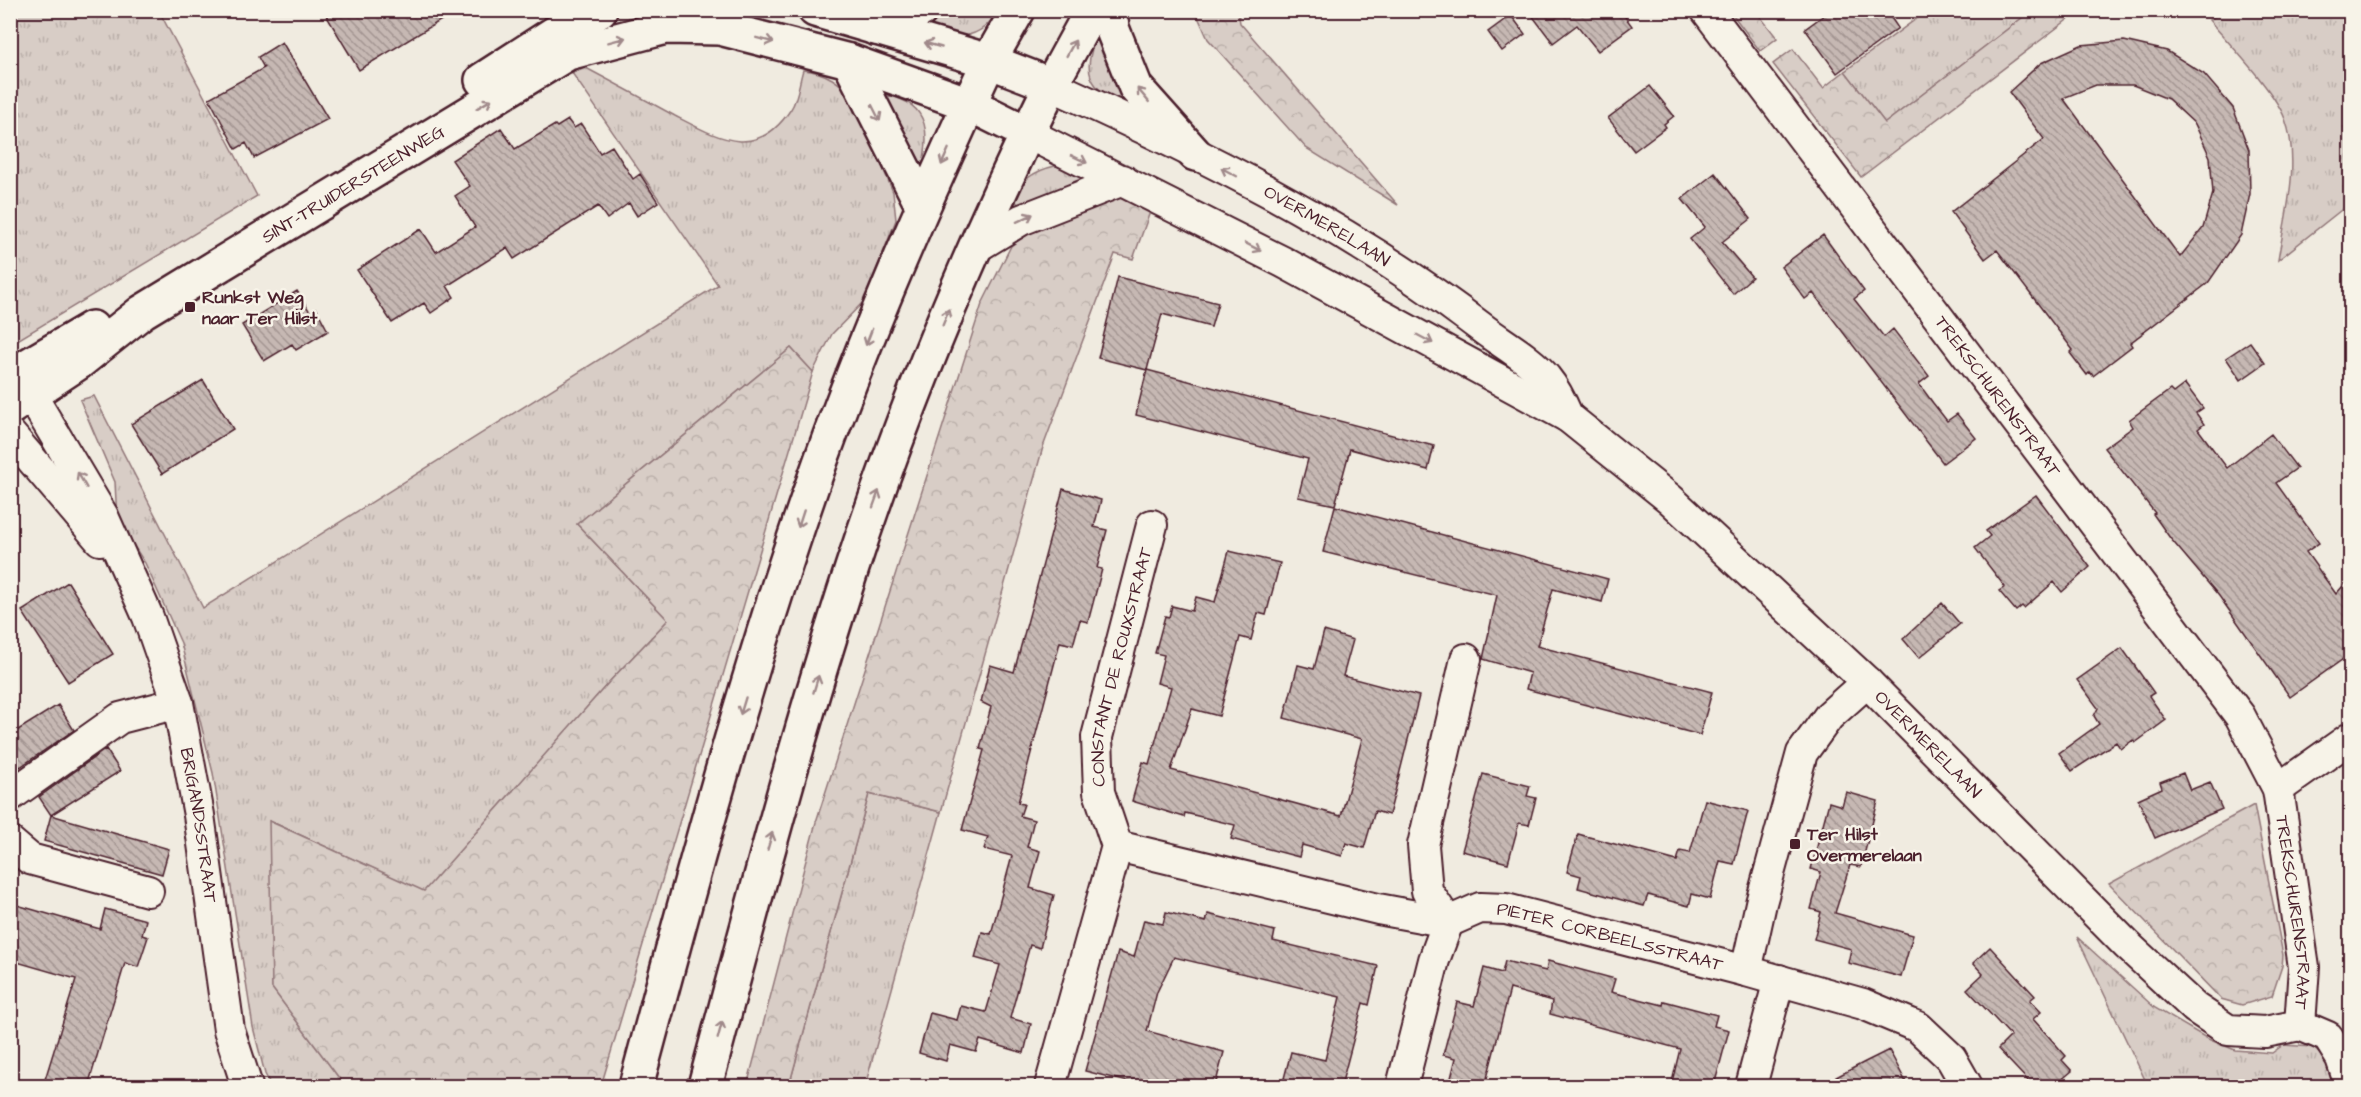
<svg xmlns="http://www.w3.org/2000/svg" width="2361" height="1097" viewBox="0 0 2361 1097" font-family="'Architects Daughter',sans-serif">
<defs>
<pattern id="grass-tufts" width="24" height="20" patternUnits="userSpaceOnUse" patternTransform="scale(1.5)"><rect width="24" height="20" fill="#d8cdc6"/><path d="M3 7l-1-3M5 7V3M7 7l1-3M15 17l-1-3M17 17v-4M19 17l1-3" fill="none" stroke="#bbb0aa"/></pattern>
<pattern id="forest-crowns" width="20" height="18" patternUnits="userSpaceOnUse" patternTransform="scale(1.5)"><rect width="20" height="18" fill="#d8cdc6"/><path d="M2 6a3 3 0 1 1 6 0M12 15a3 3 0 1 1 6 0" fill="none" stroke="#bbb0aa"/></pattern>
<pattern id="building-back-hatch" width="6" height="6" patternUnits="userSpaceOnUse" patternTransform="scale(1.5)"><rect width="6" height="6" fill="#c6b8b3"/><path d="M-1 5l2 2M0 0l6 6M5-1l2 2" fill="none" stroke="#a39592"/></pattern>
</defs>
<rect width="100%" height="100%" fill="#f0ebe0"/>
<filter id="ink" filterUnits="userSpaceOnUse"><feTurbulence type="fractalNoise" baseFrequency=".0167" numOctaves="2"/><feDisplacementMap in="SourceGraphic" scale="12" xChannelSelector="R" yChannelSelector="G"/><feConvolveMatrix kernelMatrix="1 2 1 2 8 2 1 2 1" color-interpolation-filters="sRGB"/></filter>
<g filter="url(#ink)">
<path fill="url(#grass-tufts)" stroke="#917678" stroke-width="1.5" d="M10,11h149l98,185 -246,148z
M954,11h43c-20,38 -53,23 -87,16z
M1916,11h115l-146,112 -40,-52 75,-55z
M2224,11h126v192l-72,57c7,-43 23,-98 7,-141 -10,-28 -56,-75 -76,-99z
M1100,29l32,75 -5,5c-39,-22 -48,-37 -27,-80z
M586,68c30,16 60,32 89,48 43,22 82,46 116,-7 7,-10 8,-27 12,-39 23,2 38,12 51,30l39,92 3,28 -32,81 -32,33 -19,38 -22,-24 -214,176 91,96 -58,61 -186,211 -154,-71 2,167 73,98h-74l-6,-12 -12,-47 -40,-254 -32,-130 -36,-80 -28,-43 -2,-38 -35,-82 14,-4 109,212 515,-323 -146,-212z
M889,96c42,8 41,42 32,75l-37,-74z
M1055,166h10l29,12 -74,27 -4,-3c-1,-21 21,-32 39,-36z
M869,794l72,18 -76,274h-76z
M2077,937l78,71 53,31 27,11 37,3 11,-8 30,2 14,15 8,24h-187z"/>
<path fill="url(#forest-crowns)" stroke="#917678" stroke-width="1.5" d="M1199,11h39l2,12 158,182 -92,-57 -98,-109 -10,-22z
M1730,11h26l21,27 -17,13z
M2031,11h48l-218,166 -88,-113 20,-15 30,39 22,-17 40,52z
M1126,193l25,16 -18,50 -18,-5 -72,193 -102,365 -72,-18 -80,292h-42l69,-264 166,-518 29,-58 30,-23z
M791,348l22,24 -212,714h-256l-73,-98 -3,-167 155,70 186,-210 58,-61 -91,-96z
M2254,805l29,150 -1,11 -10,30 -30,9 -21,-6 -112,-115z"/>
<path fill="url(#building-back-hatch)" stroke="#4a1f2b" stroke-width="1.5" fill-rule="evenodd" d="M323,10h135l-99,60z
M1528,10h92l12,16 -34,25 -21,-26 -24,18z
M1831,10h55l12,18 -61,45 -32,-44z
M1511,15l14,19 -23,17 -14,-19z
M2124,41l43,10 37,23 29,34 16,42 1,44 -9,41 -33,48 -78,60 2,3 -39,30 -3,-4 -3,3 -17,-22 3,-3 -76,-100 -12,9 -34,-47 93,-73 -35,-47 32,-29 40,-18zM2096,85h37l35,14 27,25 15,33 3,36 -10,35 -23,29 -117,-159z
M282,42l46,77 -74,39 -8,-15 -10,6 -27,-51 55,-30 -6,-11z
M1650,86l24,30 -10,8 2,3 -32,24 -26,-33z
M568,120l6,8 7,-4 19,29 12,-7 21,33 7,-5 18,28 -21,14 -8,-13 -22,16 -9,-13 -84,53 -7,-11 -60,38 7,11 -23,16 -7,-10 -32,20 -35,-53 64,-41 15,23 39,-25 -20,-31 15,-10 -18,-26 49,-32 14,21 40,-24 2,2z
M1715,173l36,46 -29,23 30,35 -19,17 -43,-55 15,-12 -23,-28z
M1823,235l41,56 -10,8 30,38 9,-8 36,47 -10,8 14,19 14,18 10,-7 19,24 -33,25 -130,-170 -8,6 -24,-32z
M1118,277l100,26 -7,24 -49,-13 -15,56 -49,-12z
M297,291l13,21 6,-4 12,23 -32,19 -4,-6 -28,17 -22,-36z
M2250,342l15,21 -24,17 -15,-22z
M1147,370l287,76 -6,24 -78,-21 -15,56 -37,-8 10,-38 -172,-44z
M203,380l30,49 -71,45 -31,-50z
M2185,384l18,24 -7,5 8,11 -6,5 29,39 44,-34 26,34 -21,15 43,60 -13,9 30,42 14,-16v76l-60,43 -71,-101 -49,-58 -17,-24 2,-1 -51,-65 29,-21 -4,-7 41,-30 3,3z
M1063,489l38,11 -7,27 13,3 -10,38 5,1 -14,53 -8,-2 -7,25 -13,-3 -42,161 6,1 -4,12 14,4 -7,27 13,4 -10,37 24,7 -14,53 -10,-3 -20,73 21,6 -7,29 -44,-13 -4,12 -26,-7 -4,16 -27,-8 11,-40 27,7 4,-14 25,6 14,-47 -25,-7 7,-26 9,2 21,-78 -28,-7 4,-12 -26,-7 22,-80 -4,-1 11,-42 -10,-5 9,-37 24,7z
M2036,495l54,72 -28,25 -8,-10 -30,26 -2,-2 -6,5 -17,-20 6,-4 -30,-39 15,-12 -4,-5z
M1335,506l273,73 -6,23 -49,-13 -16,57 175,46 -12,43 -174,-46 4,-16 -47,-14 14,-64 -174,-43z
M1229,551l51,12 -14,52 -8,-2 -7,27 -11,-3 -21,79 -27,-7 -21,61 170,46 21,-77 -78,-21 14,-53 16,4 10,-38 29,9 -10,36 76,20 -30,119 -14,-4 -11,37 -18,-5 -4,13 -40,-11 -3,12 -68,-18 4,-14 -50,-12 -1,4 -52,-16 11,-39 6,2 22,-77 -14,-4 7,-28 -9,-2 10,-37 4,1 3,-11 20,5 4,-14 19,5z
M68,582l45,72 -45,28 -46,-71z
M1942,603l18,21 -41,34 -16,-19z
M2122,648l32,45 -5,3 17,24 -31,23 -2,-3 -12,9 -5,-7 -44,29 -13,-18 40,-29 -5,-8 4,-8 -21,-28z
M58,705l16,25 -54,37 -10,-15v-17z
M106,749l14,22 -69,44 -12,-18z
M2183,773l7,17 20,-8 12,27 -67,29 -17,-39 24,-11 -2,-6z
M1483,774l47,12 -3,10 9,2 -7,27 -10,-2 -11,40 -46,-12z
M1846,792l32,9 -17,66 -11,-2 -15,48 78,22 -12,42 -53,-14 3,-14 -37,-10 7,-27 -10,-3 10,-37 -10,-3 18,-67 13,4z
M1705,800l43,11 -14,53 -14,-3 -10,38 -18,-5 -3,12 -41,-11 -4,11 -66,-18 3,-12 -14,-4 11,-38 99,27 3,-10 10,2z
M51,815l118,34 -7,25 -118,-33z
M10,903l90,26 5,-20 41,11 -4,15 6,2 -10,30 -13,-4 -37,123h-45l33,-107 -66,-19z
M1166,912l40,10 2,-8 67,17 -2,10 105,25 -9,39 -6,-2 -22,83h-59l9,-34 34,8 15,-63 -166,-40 -17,35 -10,39 77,21 -9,34h-71l-59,-15 33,-119 16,5 10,-37 19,4z
M1990,947l45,49 -5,4 11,12 -8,7 33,37 -4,4 10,11 -18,15h-21l-35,-37 13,-13 -44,-47 16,-15 -10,-11z
M1505,961l41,10 2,-10 67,18 -4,13 52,13 1,-4 53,14 -3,11 15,4 -15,56h-43l9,-37 -130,-35 2,-13 -42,-12 -25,97h-36l7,-28 -13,-3 14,-53 17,4 10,-38 18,5z
M1889,1050l19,36h-89l46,-24z"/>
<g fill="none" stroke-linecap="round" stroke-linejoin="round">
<defs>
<g id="minor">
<path id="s1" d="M1706,10l534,706 38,73 26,178 -4,58"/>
<path id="s2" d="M1051,85c149,68 300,142 431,243 18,14 50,32 64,50 10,12 16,25 22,39"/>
<path id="s3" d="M1027,133l256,129 285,155 102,82 197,183 260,263 68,63 33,22 37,2 35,-7"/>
<path d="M975,248l46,-28 102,-40"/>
<path id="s4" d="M18,373l85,143 45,101 30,86 21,112 30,215 18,56"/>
<path d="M10,434l90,106"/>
<path d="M2278,789l72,-51"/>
<path d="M10,796l110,-78 58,-15"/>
<path d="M10,842l20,17 118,32"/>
<path id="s5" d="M1117,846l261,63 70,13 32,-14 26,1 240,62 117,33 55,23 33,31 16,28"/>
<path d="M1448,922l-21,-31 -4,-46 43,-186"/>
<path d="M1746,971l15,-68 41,-150 27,-37 38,-34"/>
<path d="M2300,1025l28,12 13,21 9,27"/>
<path id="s6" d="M1050,1086l67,-240 -18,-54 -2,-55 55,-212"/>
<path d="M1402,1086l32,-126 14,-38"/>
<path d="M1751,1086l28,-106"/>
</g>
<g id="major">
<path d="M815,10l174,51 29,-51"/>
<path d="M1110,10l2,18 24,60 59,66"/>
<path d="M875,28l46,-18"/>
<path d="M482,80l76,-49 42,-21"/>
<path d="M1051,85l41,-75"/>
<path d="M10,376l82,-48"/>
<path id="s7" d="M10,408l68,-45 64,-51 426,-259 98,-26 54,1 129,33 120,43"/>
</g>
<path id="highway" d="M849,61l74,146
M969,104l58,29
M636,1086c51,-191 102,-383 166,-571 52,-155 118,-305 187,-454l62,24c-77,156 -145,317 -199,483 -56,171 -101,345 -147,518"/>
</defs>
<use href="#minor" stroke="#4a1f2b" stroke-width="34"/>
<use href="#major" stroke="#4a1f2b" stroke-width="38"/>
<use href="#highway" stroke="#4a1f2b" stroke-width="38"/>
<use href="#minor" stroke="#f7f3e8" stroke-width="30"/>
<use href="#major" stroke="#f7f3e8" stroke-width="33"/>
<use href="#highway" stroke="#f7f3e8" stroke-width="33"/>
</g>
<defs><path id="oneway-shaft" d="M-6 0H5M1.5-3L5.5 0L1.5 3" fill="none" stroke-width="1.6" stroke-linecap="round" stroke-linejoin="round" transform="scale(1.5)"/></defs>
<g stroke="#a0898a">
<use href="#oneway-shaft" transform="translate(617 40) rotate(-15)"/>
<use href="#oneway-shaft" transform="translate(765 40) rotate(14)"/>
<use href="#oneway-shaft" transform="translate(933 45) rotate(-164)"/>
<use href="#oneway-shaft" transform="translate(1071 48) rotate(-61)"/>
<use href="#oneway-shaft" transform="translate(1143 95) rotate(-130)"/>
<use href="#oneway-shaft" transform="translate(484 104) rotate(-31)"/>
<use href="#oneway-shaft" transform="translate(876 113) rotate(63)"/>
<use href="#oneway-shaft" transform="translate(945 157) rotate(114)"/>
<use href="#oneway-shaft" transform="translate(1079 159) rotate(26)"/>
<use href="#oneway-shaft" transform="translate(1229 172) rotate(-152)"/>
<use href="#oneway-shaft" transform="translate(1025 218) rotate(-25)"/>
<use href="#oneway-shaft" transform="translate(1253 247) rotate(27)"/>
<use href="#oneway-shaft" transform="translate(946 317) rotate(-68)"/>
<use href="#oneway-shaft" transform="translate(869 337) rotate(111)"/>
<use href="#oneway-shaft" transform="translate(1425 339) rotate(28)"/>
<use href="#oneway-shaft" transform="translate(82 480) rotate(-120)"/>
<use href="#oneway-shaft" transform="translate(876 499) rotate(-70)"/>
<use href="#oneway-shaft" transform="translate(801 519) rotate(108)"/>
<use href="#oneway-shaft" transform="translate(816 684) rotate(-73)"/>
<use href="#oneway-shaft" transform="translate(743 706) rotate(107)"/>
<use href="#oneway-shaft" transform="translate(770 841) rotate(-74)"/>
<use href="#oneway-shaft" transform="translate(720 1030) rotate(-75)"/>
</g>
</g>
<g fill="#4a1f2b" stroke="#f7f3e8" stroke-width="2">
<rect x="184" y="301" width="12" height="12" rx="3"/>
<rect x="1789" y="838" width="12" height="12" rx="3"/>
</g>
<g text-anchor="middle" stroke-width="5" stroke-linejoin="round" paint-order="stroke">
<g font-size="18" fill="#4a1f2b" stroke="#f7f3e8">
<text dy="6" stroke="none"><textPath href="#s7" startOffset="410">SINT-TRUIDERSTEENWEG</textPath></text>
<text dy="6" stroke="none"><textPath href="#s2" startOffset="310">OVERMERELAAN</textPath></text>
<text dy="6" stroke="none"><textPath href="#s1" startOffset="484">TREKSCHURENSTRAAT</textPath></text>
<text dy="6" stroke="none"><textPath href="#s6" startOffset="434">CONSTANT DE ROUXSTRAAT</textPath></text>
<text dy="6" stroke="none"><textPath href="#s3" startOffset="1098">OVERMERELAAN</textPath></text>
<text dy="6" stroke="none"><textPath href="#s4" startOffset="492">BRIGANDSSTRAAT</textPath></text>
<text dy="6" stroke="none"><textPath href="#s1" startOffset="1092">TREKSCHURENSTRAAT</textPath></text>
<text dy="6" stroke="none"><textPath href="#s5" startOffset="508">PIETER CORBEELSSTRAAT</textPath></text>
</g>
<g font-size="18" font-weight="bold" fill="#4a1f2b" stroke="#f7f3e8" text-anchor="start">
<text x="202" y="303">Runkst Weg<tspan x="202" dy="21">naar Ter Hilst</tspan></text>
<text x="1807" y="840">Ter Hilst<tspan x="1807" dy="21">Overmerelaan</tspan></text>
</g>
</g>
<rect width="2361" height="1097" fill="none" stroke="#f7f3e8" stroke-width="36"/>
<rect x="18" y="18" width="2325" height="1061" fill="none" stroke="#4a1f2b" stroke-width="2" filter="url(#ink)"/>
</svg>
